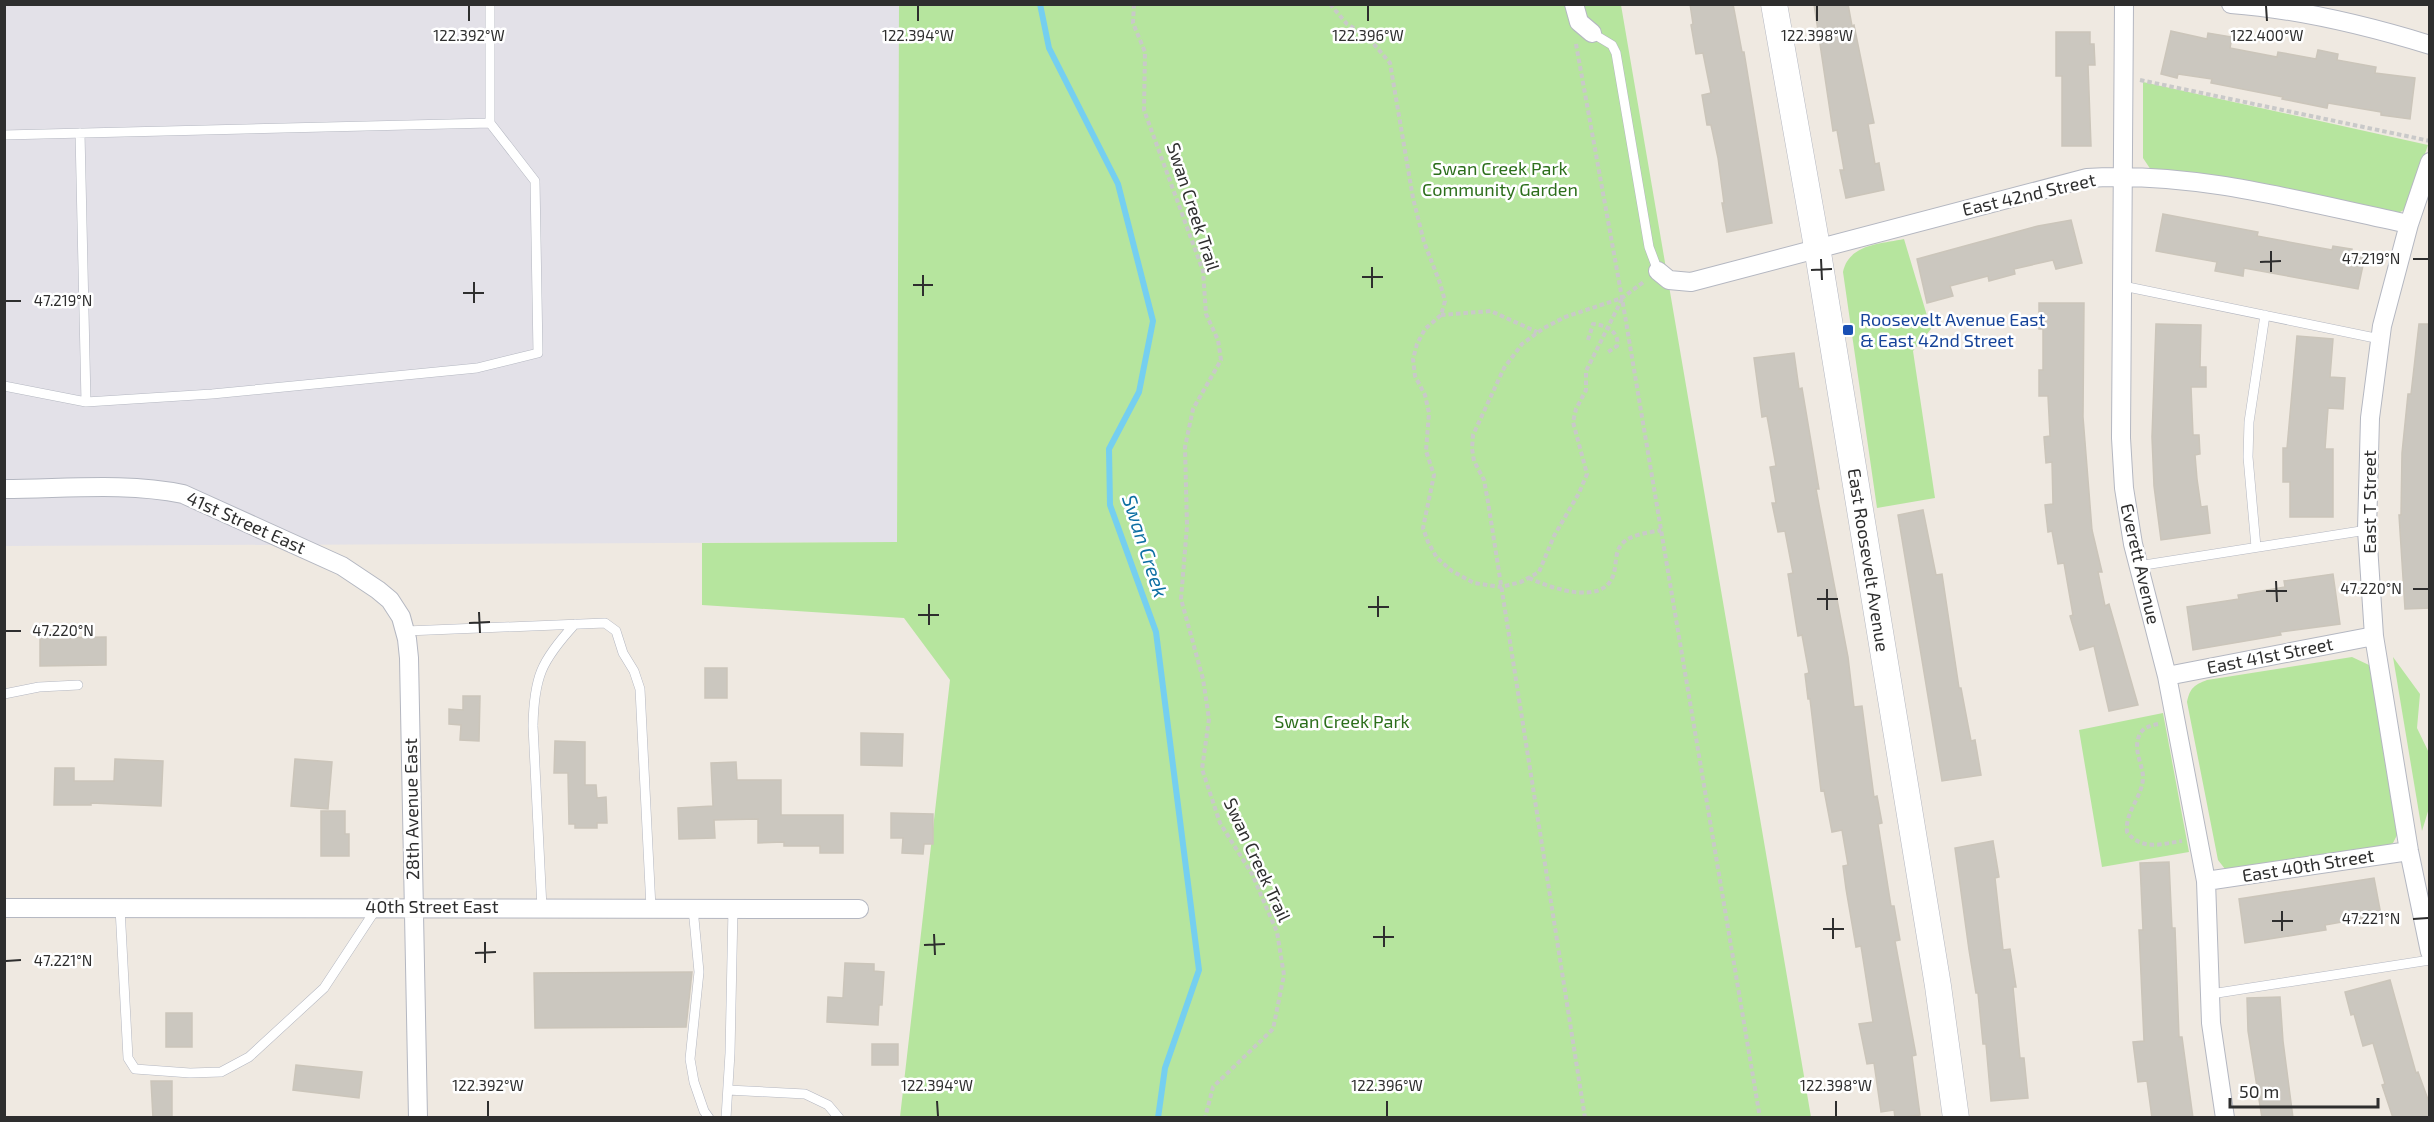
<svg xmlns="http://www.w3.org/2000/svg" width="2434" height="1122" viewBox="0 0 2434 1122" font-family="'Exo 2',sans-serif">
<rect width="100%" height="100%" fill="#efe9e1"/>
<path fill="#e3e1e8" d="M4,5h895l-2,537 -892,4z"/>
<path fill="#b6e59e" d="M899,5h722l190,1112h-911l50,-437 -46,-62 -202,-13v-62l195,-1z
M2143,82l285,63 -22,64 -8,4 -247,-43 -8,-12z
M1904,239l27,90 -18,22 22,147 -58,10 -34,-236c6,-28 37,-28 61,-33z
M2352,657l17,8 2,6 27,162 -5,10 -9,5 -149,22 -10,-1 -7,-9 -31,-158c3,-14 7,-17 20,-22z
M2393,657l27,37 -3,34 13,27 -1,53 -7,23z
M2163,713l26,139 -87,15 -23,-137z"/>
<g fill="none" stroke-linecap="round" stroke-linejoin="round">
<path stroke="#75cff0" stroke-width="6" d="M1040,4l9,44 69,136 35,137 -14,71 -30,57 1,56 46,127 43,338 -34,98 -7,50"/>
</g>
<path fill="#cbc7bf" stroke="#cbc5ba" stroke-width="1.5" d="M1690,4h43l9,48h2l28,171 -45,9 -5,-29h2l-6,-45 -7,-33h-4l-5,-30 9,-2 -8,-40 -7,1 -5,-29 2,-1z
M1814,4h34l4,22 2,-1 20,98 -6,1 7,40 4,-1 5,27 -38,8 -6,-28h4l-7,-40 -4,1z
M2171,31l36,8 1,-6 24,4 -2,11 47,9 1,-5 38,7 2,-9 20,4 -1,6 39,7 -1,6 40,5 -5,41 -29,-4v-3l-53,-9 -1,5 -45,-9 1,-2 -72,-14 1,-4 -34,-5 -1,4 -16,-4z
M2056,32h34v12h4l1,21h-7l3,81h-29v-70h-6z
M2163,214l95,18 -1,4 75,14 1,-4 19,3 -1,5 14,2 -7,33 -114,-21 -1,8 -28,-5 2,-9 -61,-11z
M2071,220l11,43 -26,6 -3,-9 -39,9 1,5 -26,7 -1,-5 -38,10 3,10 -26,7 -10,-44 121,-33z
M2039,303h45l-1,114 9,113 10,42h-4l7,34 4,-2 29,101 -29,6 -15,-65 -14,4 -10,-34 3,-1 -9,-52 -6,1 -6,-33 -4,1 -3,-27 8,-1 -1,-42 -6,1 -2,-26 6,-1 -2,-40h-9v-26h4v-41h-4z
M2156,324l45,1 -1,42h6v20h-15l2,48h6l1,19 -5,1 2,24 4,28 6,-1 3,27 -49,7 -7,-54 -2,-49z
M2419,324h11v284l-25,1 -6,-94h2l1,-62 6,-59h3z
M2297,336l36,3 -3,38 15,1 -2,31 -15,-1 -3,41h8v68h-43v-35h-7v-34h4z
M1794,353l5,36 3,-1 17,101h-3l32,168 6,50 8,-1 12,91 3,-1 5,27 -4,1 13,82h3l6,34 -5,1 21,114 -4,1 8,59 -25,3 -1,-8 -13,2 -7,-49 -7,1 -8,-40 14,-2 -12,-76 -5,1 -10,-58 -3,-23 5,-1 -6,-35 -10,2 -8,-42 -3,1 -11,-92h-2l-3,-25 4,-1 -7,-38 -4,1 -10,-62 5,-1 -8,-42 -7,1 -6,-29h4l-6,-36 6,-1 -9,-50 -5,1 -8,-59z
M1923,510l13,65 6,-1 17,114h2l10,53 4,-1 6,35 -39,6 -44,-266z
M2333,574l7,50 -60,8 1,3 -88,15 -6,-43 52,-8 -1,-4 47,-8 -1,-6z
M106,637v28l-66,1v-28z
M705,668h22v30h-22z
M463,696h17l-1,45 -19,-1 1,-15 -12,-1v-15l14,1z
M861,733l42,1 -1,32 -41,-1z
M555,741l30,1v43h11l1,13 9,-1 1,26h-10v5h-22v-4h-6l-1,-51h-14z
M115,759l48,2 -2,45 -70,-3v2h-37l1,-37h19v13h40z
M295,759l37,3 -4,47 -37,-3z
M736,762l1,18h44v35h62v38h-23v-7h-36v-4l-26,1v-24l-44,1 1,18 -36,1 -1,-31 35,-2 -2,-43z
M321,811h24v23h4v22h-28z
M891,813l42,1v30h-9l-1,10 -21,-1 1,-15h-12z
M1993,841l6,36 -4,1 8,72 7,-1 6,38h-3l7,71h4l4,40 -37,3 -5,-57h-3l-5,-51h-2l-7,-43 -14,-102z
M2169,862l3,66h3l4,109h3l11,81h-41l-5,-37 -9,1 -5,-40 11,-1 -5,-111h4l-3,-67z
M2374,878l7,37 -56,10 1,5 -81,13 -6,-44z
M845,963l29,1v7l10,1 -2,33h-3l-1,20 -51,-3 1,-25 15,1z
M692,972l-6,55 -151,1 -1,-55z
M2390,980l26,93 2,-1 12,33v13h-37l-11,-33 3,-1 -12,-41 -10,3 -9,-32 -3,1 -6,-23z
M2280,997l3,44 10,77h-31l-14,-87 -1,-33z
M166,1013h26v34h-26z
M872,1044h26v21h-26z
M296,1065l66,7 -3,26 -66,-8z
M151,1081h21v37h-19z"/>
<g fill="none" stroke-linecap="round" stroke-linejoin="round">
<defs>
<path id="lane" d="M1592,33l20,12 4,8 33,194 9,24
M490,123v-119
M80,133l6,269
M4,135l486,-12 45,58 3,172 -61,15 -265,26 -126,8 -82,-16
M2123,286l257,53
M2256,547l-8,-90 1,-35 16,-107
M2138,566l229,-36
M406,631l199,-8 11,8 7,22 11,18 6,18 11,219
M4,694l35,-7 39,-2
M120,908l8,150 7,11 55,4 31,-1 28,-15 75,-69 52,-79
M542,908l-9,-182c1,-49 8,-65 42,-102
M693,908l6,64 -9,87 4,23 10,29 5,7
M2211,994l219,-34
M728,1090l77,4 23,11 11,13
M726,1118l4,-65 3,-145"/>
<path id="street" d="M1574,4l5,18 13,11
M2124,4l-3,434 3,50 9,56 34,132 39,205 5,142 14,95
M2231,4c68,5 134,21 199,41
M2430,162l-21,62 -27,102 -12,92 -3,112 7,106 35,215 21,101
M1658,271l11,9 22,2 396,-104c108,-7 216,24 322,46
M4,489c59,0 122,-7 179,5l159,72 36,24 12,10 11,17 6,22 2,19 9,460
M2167,676l207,-40
M2206,881l203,-30
M4,908l855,1"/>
<path id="secondary" d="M1774,4l43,243 121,739 18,132"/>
</defs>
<use href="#lane" stroke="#b4b7c1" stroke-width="10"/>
<use href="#street" stroke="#b4b7c1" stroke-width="20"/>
<use href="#secondary" stroke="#b4b7c1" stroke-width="27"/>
<path stroke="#c9c9c9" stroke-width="4" stroke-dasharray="4.5 3" stroke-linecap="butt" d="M1134,4l-1,19 12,29 -1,58 59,161 3,43 12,26 3,20 -28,49 -8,38 2,79 -6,73 22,80 6,40 -7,50 18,54 32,51 25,58 7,43 -11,54 -60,58 -8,31
M1330,4l17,20 20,12 23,27 23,135 11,44 16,41 5,18 -4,14 -16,14 -8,15 -4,15 2,17 10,19 4,18 -3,38 8,24 -11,53 5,14 9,16 15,13 22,12 27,4 20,-5 18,-10 15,-36 25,-43 8,-19 -14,-52 3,-13 10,-19v-19l36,-72
M1576,44l46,254 138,820
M2140,80l290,61
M1441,315l50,-4 46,21
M1588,340l5,-16c13,1 27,8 24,22l-9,6
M1529,578c21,10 73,28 84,-2 4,-10 1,-24 9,-32 8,-10 27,-11 39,-14
M2158,724c-9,2 -16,4 -19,12 -6,15 4,28 4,42 -1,20 -18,33 -16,54 15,19 34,12 55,9
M1585,1118l-97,-616 -4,-22 -10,-19 -2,-12 1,-14 31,-67 18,-24 22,-16 21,-11 57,-19 23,-17"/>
<use href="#lane" stroke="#fff" stroke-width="9"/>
<use href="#street" stroke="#fff" stroke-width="18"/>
<use href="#secondary" stroke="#fff" stroke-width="26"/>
</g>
<path fill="none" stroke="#2e2e2e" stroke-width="2" d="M469,6v15M918,6v15M1368,6v15M1817,6v15M2266,6l1,15M2271,251v21M1821,259l1,21M2413,259h15M2260,262l21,-1M1372,267v21M1811,270l21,-1M923,275v21M1362,277h21M474,282v21M913,285h20M463,293h21M6,301h15M2276,581l1,21M1827,589v21M2413,589h15M2266,591h21M1378,596v21M1817,599h21M929,604v21M1368,607h21M479,612l1,21M918,615h21M469,623l21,-1M6,631h15M2282,911v20M1833,918v21M2413,919l15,-1M2272,921h21M1384,926v21M1823,929h21M934,934l1,21M1373,937h21M485,942v21M924,945l21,-1M475,953l21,-1M6,961l15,-1M488,1101v15M937,1101l1,15M1387,1101v15M1836,1101v15"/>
<rect fill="#1a4fb4" stroke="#fff" stroke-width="2" x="1842" y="324" width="12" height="12" rx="3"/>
<g text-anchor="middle" stroke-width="5" stroke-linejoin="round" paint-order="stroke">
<g font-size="18" fill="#2c6e1b" stroke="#fff">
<text x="1500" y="175">Swan Creek Park<tspan x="1500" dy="21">Community Garden</tspan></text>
<text x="1342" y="728">Swan Creek Park</text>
</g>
<g font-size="18" fill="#2e2e2e" stroke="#fff">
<text transform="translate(2029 195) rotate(-13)" y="6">East 42nd Street</text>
<text transform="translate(1193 207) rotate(72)" y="6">Swan Creek Trail</text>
<text transform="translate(2370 502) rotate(-90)" y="6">East T Street</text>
<text transform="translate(246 523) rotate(24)" y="6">41st Street East</text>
<text transform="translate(1868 560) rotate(81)" y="6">East Roosevelt Avenue</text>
<text transform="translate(2140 564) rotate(77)" y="6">Everett Avenue</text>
<text transform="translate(2270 656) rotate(-11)" y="6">East 41st Street</text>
<text transform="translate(412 809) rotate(-91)" y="6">28th Avenue East</text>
<text transform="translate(1257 860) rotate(65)" y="6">Swan Creek Trail</text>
<text transform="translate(2308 866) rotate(-9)" y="6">East 40th Street</text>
<text x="432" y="913">40th Street East</text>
</g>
<g font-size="18" fill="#164399" stroke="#fff" text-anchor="start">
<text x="1860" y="326">Roosevelt Avenue East<tspan x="1860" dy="21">&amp; East 42nd Street</tspan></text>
</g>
<g font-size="20" font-style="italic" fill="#0d6fa3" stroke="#fff">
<text transform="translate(1145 546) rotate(72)" y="7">Swan Creek</text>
</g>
</g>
<g font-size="15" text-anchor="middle" fill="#2e2e2e" stroke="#fff" stroke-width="5" stroke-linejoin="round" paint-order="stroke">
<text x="469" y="41">122.392°W</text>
<text x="918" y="41">122.394°W</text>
<text x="1368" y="41">122.396°W</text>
<text x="1817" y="41">122.398°W</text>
<text x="2267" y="41">122.400°W</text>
<text x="2371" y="264">47.219°N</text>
<text x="63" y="306">47.219°N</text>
<text x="2371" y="594">47.220°N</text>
<text x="63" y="636">47.220°N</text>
<text x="2371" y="924">47.221°N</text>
<text x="63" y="966">47.221°N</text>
<text x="488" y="1091">122.392°W</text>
<text x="937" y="1091">122.394°W</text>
<text x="1387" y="1091">122.396°W</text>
<text x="1836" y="1091">122.398°W</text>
</g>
<rect width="2434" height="1122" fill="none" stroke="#2e2e2e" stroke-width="12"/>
<path d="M2230 1098v9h148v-9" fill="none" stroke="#2e2e2e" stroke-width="3"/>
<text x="2239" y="1098" font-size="18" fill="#2e2e2e" stroke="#ffffff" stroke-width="4.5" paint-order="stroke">50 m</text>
</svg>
